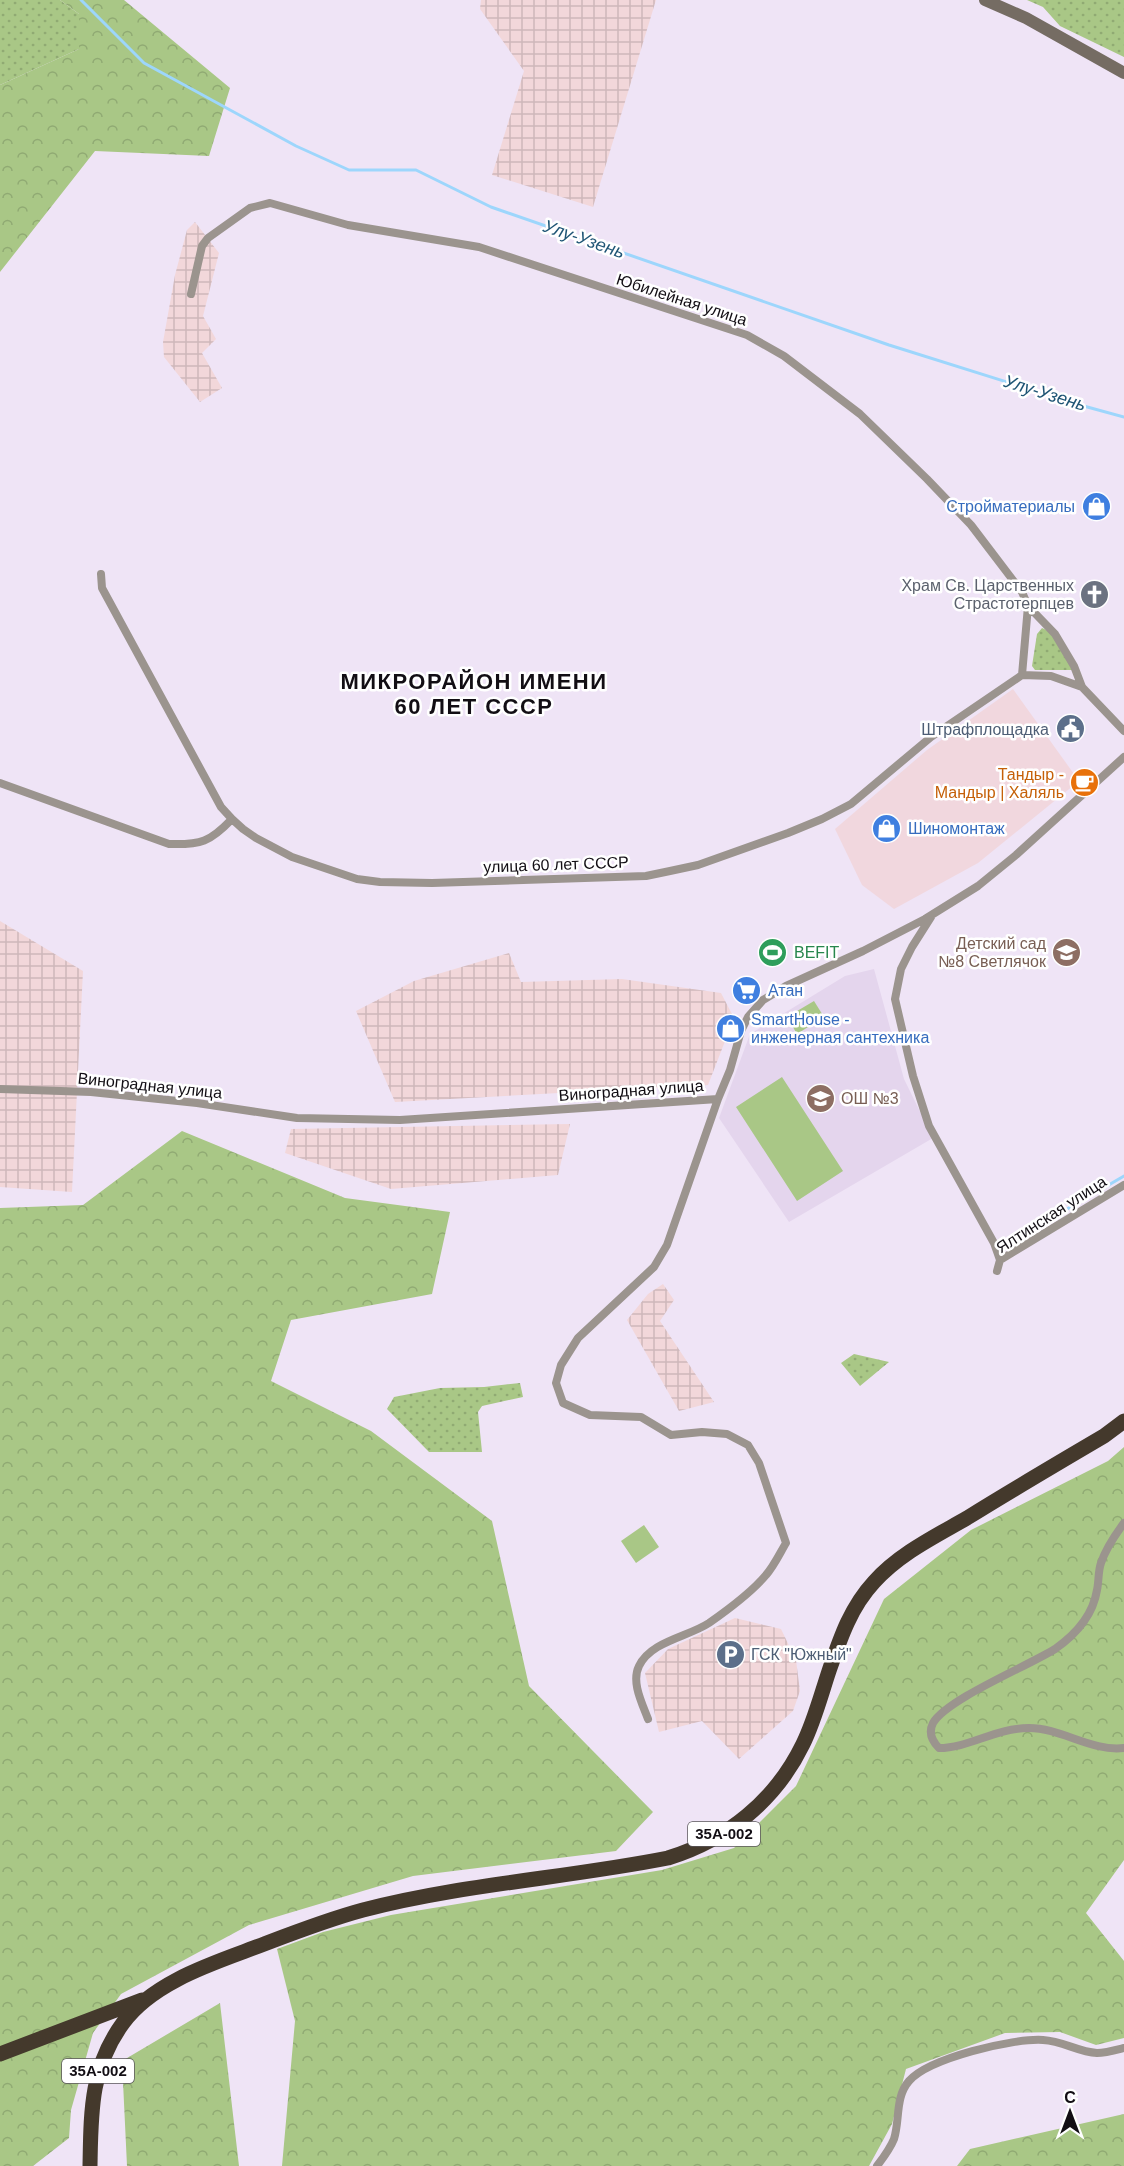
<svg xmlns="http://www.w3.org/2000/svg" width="1124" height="2166" viewBox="0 0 1124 2166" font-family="Arial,sans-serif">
<defs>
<pattern id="industrial-grid" width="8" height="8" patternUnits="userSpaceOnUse" patternTransform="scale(1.5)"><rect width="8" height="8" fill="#f2d7da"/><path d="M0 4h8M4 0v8" fill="none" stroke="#ceb7ba"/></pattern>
<pattern id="green-dots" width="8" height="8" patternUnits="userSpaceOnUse" patternTransform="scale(1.5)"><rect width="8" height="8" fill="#a9c786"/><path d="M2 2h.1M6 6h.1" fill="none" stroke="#90aa73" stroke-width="1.8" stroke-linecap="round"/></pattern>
<pattern id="forest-crowns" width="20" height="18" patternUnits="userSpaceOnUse" patternTransform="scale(1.5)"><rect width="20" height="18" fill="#a9c786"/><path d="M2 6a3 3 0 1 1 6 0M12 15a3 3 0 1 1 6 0" fill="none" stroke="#90aa73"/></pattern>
</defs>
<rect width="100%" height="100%" fill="#efe4f6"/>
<path fill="#f1d7de" d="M1013,689l66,92 -101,82 -84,46 -32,-24 -27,-56 92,-79z"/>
<path fill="url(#industrial-grid)" d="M481,0h175l-63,207 -101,-32 32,-104 -44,-62z
M195,222l24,31 -16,63 13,23 -14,14 20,35 -22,14 -36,-45 -1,-15 12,-67 12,-45z
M0,921l83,50 -11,221 -72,-5z
M509,953l12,29 101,-3 99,14 13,25 -26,67 -313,17 -39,-91 58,-30z
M570,1124l-12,51 -167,14 -106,-36 6,-24z
M663,1284l11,16 -14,21 54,81 -35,9 -52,-91 21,-26z
M735,1618l46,11 15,31 4,31 -7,20 -54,48 -37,-38 -43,11 -14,-59 23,-24z"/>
<path fill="#e4d5ed" d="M874,969l30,110 29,59 -144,84 -70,-104 31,-84 95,-58z"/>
<path fill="url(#green-dots)" d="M0,0h60l19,14v35l-79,36z
M1027,0h97v57l-64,-31 -17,-19z
M1042,628c15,5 24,29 31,42h-38l-3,-4 5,-32z
M854,1354l35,8 -29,24 -19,-23z
M520,1383l3,14 -41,9 -4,6 4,40h-53l-42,-43 7,-12 46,-9 44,-1z"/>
<path fill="url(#forest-crowns)" d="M60,0h64l106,88 -21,68 -114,-5 -95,121v-187l79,-36v-35z
M182,1131l163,67 105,14 -18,82 -141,26 -20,61 100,50 121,90 37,165 124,126 -37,39 -203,25 -164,49 -128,69 -28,39 -22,77 -2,28 -36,28h-33v-958l83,-3z
M1124,1447v413l-38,53 38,48v77l-28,7 -36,-13 -55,1 -99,36 -14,55 -23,42h-587l13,-145 -18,-72 46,-17 68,-17 271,-45 72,-22 62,-62 88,-187 87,-69 137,-69z
M220,2003l19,163h-112l-5,-105z
M1124,2114v52h-167l13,-17z"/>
<path fill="#a9c786" d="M814,1001l10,16 -27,17 -10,-17z
M782,1077l61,94 -46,30 -61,-94z
M644,1525l15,22 -23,16 -15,-22z"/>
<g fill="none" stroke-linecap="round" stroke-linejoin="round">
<path stroke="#9dd6fc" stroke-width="3" d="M81,0l63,63 152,83 53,24h67l75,37 398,138 191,60 44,12
M1012,1241l112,-65"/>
<path stroke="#9b948e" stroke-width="8" d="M191,294l11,-48 6,-8 42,-30 20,-5 78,22 131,22 268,88 37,21 76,58 67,65 44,46 51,67 6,14 27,28 19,32 8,21 42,44
M101,574l1,14 119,219 11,12
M1022,675l29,1 31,11
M0,783l169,61c32,1 41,-2 63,-25l11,10 13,9 36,19 65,22 23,3 52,1 214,-7 24,-5 28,-6 90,-32 34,-14 29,-15 80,-67 91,-62 6,-69
M931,917l-19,30 -11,22 -6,30 18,77 16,50 65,117 6,17
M0,1089l91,3 106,11 100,15 103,2 318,-21 12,-29 11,-39 7,-14 15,-17 23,-14 77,-35 62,-32 53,-33 38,-31 108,-98
M997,1271l3,-11 124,-75
M1124,1523c-9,12 -18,25 -23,40 -3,8 -2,18 -4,27 -4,25 -22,45 -42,59 -27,17 -108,50 -122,74 -5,10 -1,18 6,25 30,0 56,-20 90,-20 32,0 63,24 95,20
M648,1719c-6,-16 -17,-37 -9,-53 12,-25 49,-29 70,-43 20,-14 42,-30 57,-48 8,-9 14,-22 20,-32l-27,-80 -11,-18 -21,-11 -25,-2 -31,3 -30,-18 -51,-2 -27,-12 -7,-20 5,-18 17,-27 76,-71 13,-22 51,-146
M877,2166c6,-8 13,-17 17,-27 6,-19 1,-42 15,-58 20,-23 104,-43 134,-41 20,1 35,12 54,13 8,0 19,-3 27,-5"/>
<path stroke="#756c63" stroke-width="12" d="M985,0l41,18 98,55"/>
<path stroke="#44392c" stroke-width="15" d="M0,2054l142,-54
M90,2166c1,-53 0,-98 33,-143 27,-37 79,-56 120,-71 40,-15 79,-31 120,-42 100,-26 204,-32 305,-52 59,-18 108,-58 135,-114 11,-22 18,-49 26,-73 11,-32 21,-63 45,-89 25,-28 60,-45 93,-64 45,-28 91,-55 137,-82l20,-15"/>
</g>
<defs>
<symbol id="shop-disc" viewBox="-11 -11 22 22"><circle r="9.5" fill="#3f7fe0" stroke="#fff"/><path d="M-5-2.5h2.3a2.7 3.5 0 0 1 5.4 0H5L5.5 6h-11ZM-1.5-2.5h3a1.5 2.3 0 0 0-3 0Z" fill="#fff"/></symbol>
<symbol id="church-disc" viewBox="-11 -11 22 22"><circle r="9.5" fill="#6b7280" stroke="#fff"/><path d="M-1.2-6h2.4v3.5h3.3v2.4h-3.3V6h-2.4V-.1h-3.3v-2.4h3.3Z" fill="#fff"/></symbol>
<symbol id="civic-disc" viewBox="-11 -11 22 22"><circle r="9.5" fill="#5c6f8a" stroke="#fff"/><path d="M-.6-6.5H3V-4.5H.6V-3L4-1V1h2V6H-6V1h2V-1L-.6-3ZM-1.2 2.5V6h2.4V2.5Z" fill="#fff"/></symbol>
<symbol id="cafe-disc" viewBox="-11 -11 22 22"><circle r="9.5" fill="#e8710a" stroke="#fff"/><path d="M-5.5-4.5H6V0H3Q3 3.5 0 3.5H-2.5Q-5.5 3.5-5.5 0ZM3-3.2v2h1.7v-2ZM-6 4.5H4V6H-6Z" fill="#fff"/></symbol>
<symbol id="stadium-disc" viewBox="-11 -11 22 22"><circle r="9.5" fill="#2e9e5b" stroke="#fff"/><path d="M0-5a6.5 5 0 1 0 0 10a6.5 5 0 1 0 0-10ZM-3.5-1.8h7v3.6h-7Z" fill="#fff"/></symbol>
<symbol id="school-disc" viewBox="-11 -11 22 22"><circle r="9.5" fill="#8d6e63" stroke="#fff"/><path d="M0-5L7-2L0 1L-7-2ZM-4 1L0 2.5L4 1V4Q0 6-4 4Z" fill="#fff"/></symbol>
<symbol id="supermarket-disc" viewBox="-11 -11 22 22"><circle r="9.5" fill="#3f7fe0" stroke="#fff"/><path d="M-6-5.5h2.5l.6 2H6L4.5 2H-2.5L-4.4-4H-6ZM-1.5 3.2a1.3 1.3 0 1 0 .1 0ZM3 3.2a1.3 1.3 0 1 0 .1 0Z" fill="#fff"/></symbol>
<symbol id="parking-disc" viewBox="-11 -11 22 22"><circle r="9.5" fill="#5c6f8a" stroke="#fff"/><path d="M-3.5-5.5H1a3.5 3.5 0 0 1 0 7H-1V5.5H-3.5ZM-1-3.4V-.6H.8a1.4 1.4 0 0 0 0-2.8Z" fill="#fff"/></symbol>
</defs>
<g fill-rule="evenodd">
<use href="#shop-disc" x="1080" y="490" width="33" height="33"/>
<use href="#church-disc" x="1078" y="578" width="33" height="33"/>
<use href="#civic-disc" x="1054" y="712" width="33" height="33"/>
<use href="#cafe-disc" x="1068" y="766" width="33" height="33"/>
<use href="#shop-disc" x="870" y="812" width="33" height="33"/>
<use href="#stadium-disc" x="756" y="936" width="33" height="33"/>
<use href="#school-disc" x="1050" y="936" width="33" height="33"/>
<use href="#supermarket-disc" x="730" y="974" width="33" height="33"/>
<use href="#shop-disc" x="714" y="1012" width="33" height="33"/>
<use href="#school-disc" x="804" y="1082" width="33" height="33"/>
<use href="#parking-disc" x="714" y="1638" width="33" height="33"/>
</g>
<g text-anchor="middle" stroke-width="5" stroke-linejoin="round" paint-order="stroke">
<g fill="#fff" stroke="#59565a" stroke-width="1.5">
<rect x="688" y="1822" width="72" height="24" rx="4.5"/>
<rect x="62" y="2059" width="72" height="24" rx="4.5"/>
</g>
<g font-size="15" font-weight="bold" fill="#120e14">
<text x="724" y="1839">35А-002</text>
<text x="98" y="2076">35А-002</text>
</g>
<g font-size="16" fill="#120e14" stroke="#fff">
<text transform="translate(682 299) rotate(18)" y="6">Юбилейная улица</text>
<text transform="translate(556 864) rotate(-2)" y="6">улица 60 лет СССР</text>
<text transform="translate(150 1085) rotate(6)" y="6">Виноградная улица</text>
<text transform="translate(631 1090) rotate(-4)" y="6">Виноградная улица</text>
<text transform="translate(1051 1214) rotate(-33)" y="6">Ялтинская улица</text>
</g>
<g font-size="16" fill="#366cbe" stroke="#fff" text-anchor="start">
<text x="1075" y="512" text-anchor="end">Стройматериалы</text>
<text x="908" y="834">Шиномонтаж</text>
<text x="768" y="996">Атан</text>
<text x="751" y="1025">SmartHouse -<tspan x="751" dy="18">инженерная сантехника</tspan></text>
</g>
<g font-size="16" fill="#5b616d" stroke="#fff" text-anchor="end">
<text x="1074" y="591">Храм Св. Царственных<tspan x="1074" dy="18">Страстотерпцев</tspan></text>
</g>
<g font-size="16" fill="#4e5e75" stroke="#fff" text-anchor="end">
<text x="1049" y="735">Штрафплощадка</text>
<text x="751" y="1660" text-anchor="start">ГСК "Южный"</text>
</g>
<g font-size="16" fill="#c56008" stroke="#fff" text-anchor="end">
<text x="1064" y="780">Тандыр -<tspan x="1064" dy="18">Мандыр | Халяль</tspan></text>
</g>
<g font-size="16" fill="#785e54" stroke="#fff" text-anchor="end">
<text x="1046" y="949">Детский сад<tspan x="1046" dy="18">№8 Светлячок</tspan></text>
<text x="841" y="1104" text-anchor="start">ОШ №3</text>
</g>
<g font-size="16" fill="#27864d" stroke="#fff" text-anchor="start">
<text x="794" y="958">BEFIT</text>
</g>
<g font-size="18" font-style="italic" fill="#1f5575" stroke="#fff">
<text transform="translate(584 239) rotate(19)" y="6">Улу-Узень</text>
<text transform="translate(1045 393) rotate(17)" y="6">Улу-Узень</text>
</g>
<g font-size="22" font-weight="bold" letter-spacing="1.5" fill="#120e14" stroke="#fff">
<text x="474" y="689">МИКРОРАЙОН ИМЕНИ<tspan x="474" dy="25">60 ЛЕТ СССР</tspan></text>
</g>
</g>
<g transform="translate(1070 2112)" stroke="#ffffff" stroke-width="4.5" paint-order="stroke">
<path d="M0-4.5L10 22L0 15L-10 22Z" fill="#120e14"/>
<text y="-9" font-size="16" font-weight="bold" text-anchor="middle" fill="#120e14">С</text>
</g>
</svg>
